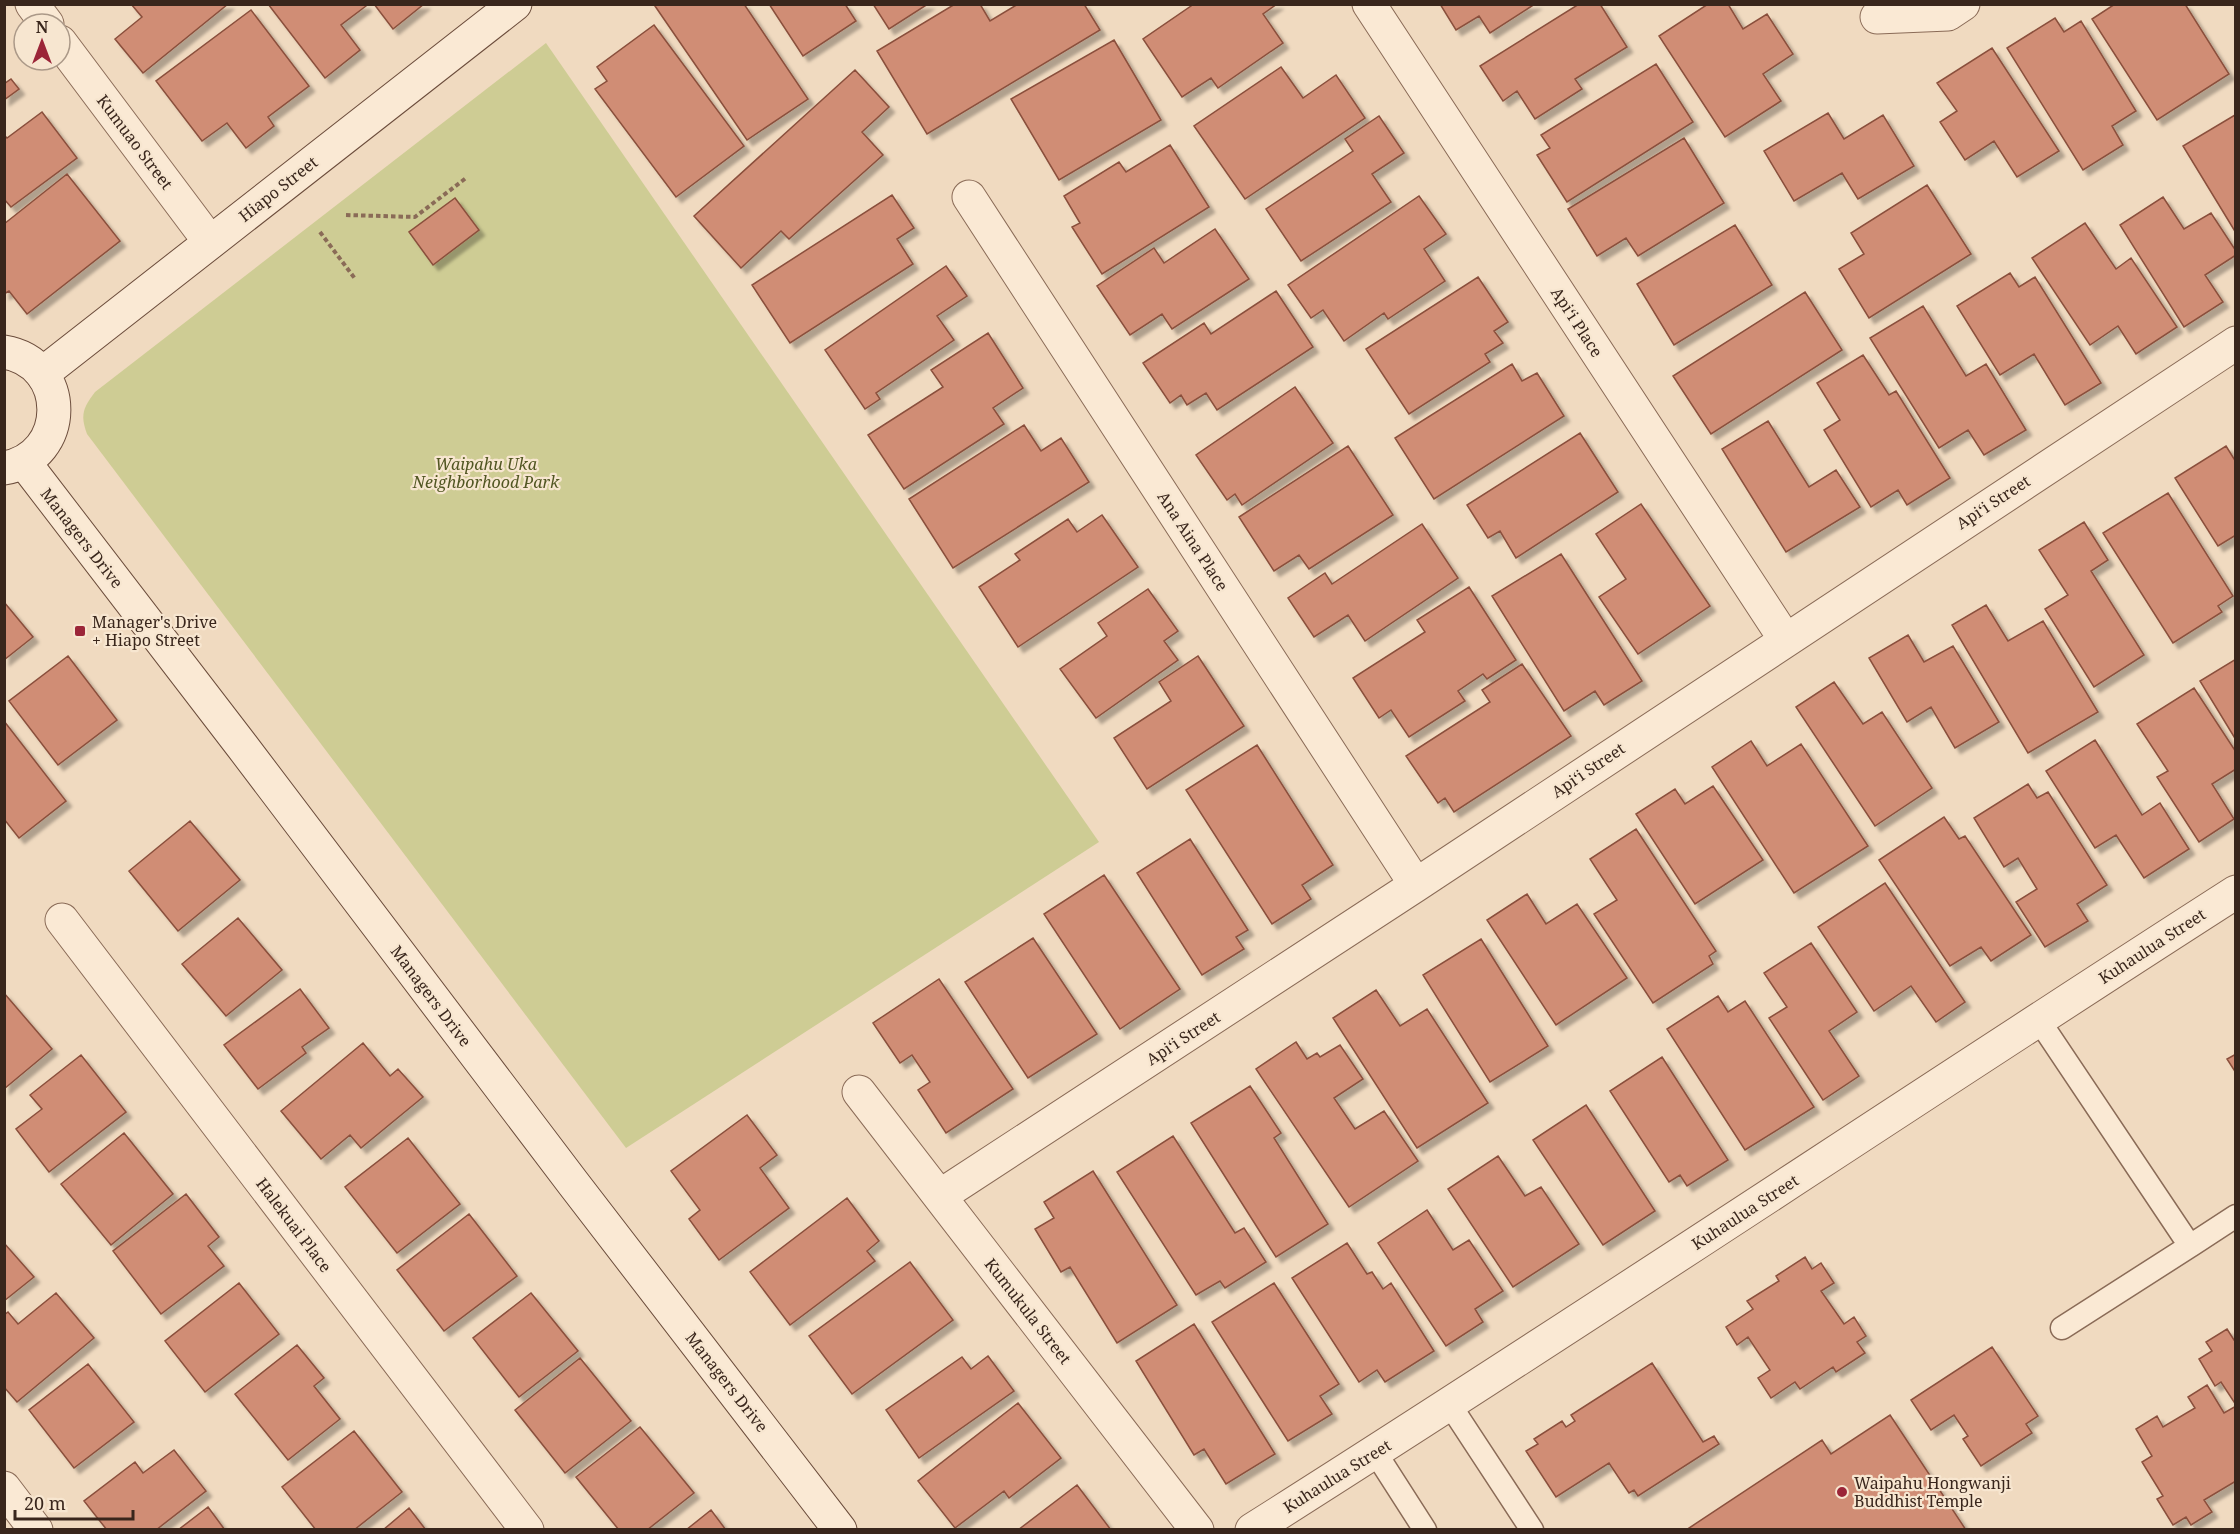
<svg xmlns="http://www.w3.org/2000/svg" width="2240" height="1534" viewBox="0 0 2240 1534" font-family="'Noto Serif',serif">
<defs>
<filter id="shadow"><feDropShadow dx="5.5" dy="5.5" stdDeviation="1.5" flood-color="#0004"/></filter>
</defs>
<rect width="100%" height="100%" fill="#f0dac0"/>
<path fill="#cecc94" d="M546,43l553,799 -473,306 -539,-714c-7,-19 -4,-26 8,-42z"/>
<path fill="#d08d74" stroke="#8a4f3c" stroke-width="1.5" filter="url(#shadow)" d="M131,4h97l-85,69 -28,-34 27,-22z
M268,4h96l2,2 -25,19 19,25 -35,28z
M374,4h50l-31,25z
M657,4h87l64,95 -61,41 -92,-134z
M769,4h76l11,17 -53,35z
M873,4h55l-39,25z
M955,4h25l10,17 28,-17h66l16,26 -173,104 -50,-83z
M1194,4h83l-14,10 20,29 -65,45 -7,-10 -29,19 -39,-58z
M1440,4h95l-45,29 -11,-17 -23,14z
M1579,4h21l27,43 -52,32 7,10 -47,30 -18,-28 -14,10 -23,-35z
M1708,4h20l15,25 24,-15 26,40 -30,20 18,27 -56,36 -66,-101z
M2115,4h70l44,70 -72,46 -65,-101z
M251,10l58,76 -41,31 6,9 -28,22 -19,-25 -25,18 -46,-60z
M2055,18l9,14 17,-11 55,90 -24,15 11,19 -40,25 -76,-122z
M654,25l90,121 -68,51 -81,-108 12,-8 -10,-14z
M1114,40l47,80 -102,60 -48,-81z
M1992,48l67,103 -42,26 -23,-36 -29,19 -25,-38 17,-11 -20,-28z
M1656,64l37,58 -126,80 -30,-47 13,-7 -9,-13z
M1281,67l22,31 33,-23 29,43 -120,81 -51,-73z
M855,70l34,37 -27,25 21,23 -94,84 -8,-8 -40,37 -47,-52z
M11,79l8,10 -15,11v-16z
M42,112l35,46 -66,49 -7,-8v-64l3,3z
M1828,113l16,26 39,-24 31,51 -56,33 -16,-26 -48,28 -30,-50z
M2235,115l1,1v117l-53,-87z
M1379,116l25,37 -32,21 19,28 -90,59 -35,-52 87,-58 -8,-12z
M1684,138l40,65 -86,53 -12,-18 -29,18 -29,-47z
M1170,145l39,62 -107,67 -30,-47 8,-4 -16,-27 55,-34 7,10z
M67,174l53,67 -93,73 -18,-23 -5,3v-70z
M1927,185l44,69 -102,64 -30,-49 25,-15 -13,-21z
M892,195l22,33 -17,11 16,25 -123,79 -38,-58z
M1419,196l27,38 -22,15 21,32 -57,38 -4,-6 -40,28 -21,-31 -12,8 -23,-33z
M2163,197l21,32 27,-16 25,38v4l-31,20 18,27 -39,25 -64,-102z
M455,198l24,32 -46,35 -24,-33z
M2085,223l31,46 15,-11 46,69 -41,27 -18,-28 -28,19 -58,-87z
M1735,225l37,60 -98,60 -37,-61z
M1215,229l34,50 -77,50 -10,-15 -32,21 -33,-49 57,-38 10,15z
M946,266l21,30 -30,20 17,24 -78,53 4,6 -15,10 -40,-59z
M2010,273l9,14 16,-10 66,106 -36,22 -31,-51 -34,21 -43,-69z
M1478,277l30,45 -14,9 9,12 -18,11 5,8 -81,52 -43,-65z
M1276,291l37,56 -96,63 -11,-17 -19,12 -6,-10 -11,8 -27,-40 61,-40 7,11z
M1805,292l37,58 -131,84 -38,-58z
M1923,306l43,70 20,-12 40,66 -42,25 -16,-25 -29,18 -69,-110z
M988,333l35,55 -30,20 11,16 -100,65 -36,-54 75,-48 -12,-17z
M1863,355l26,40 7,-4 54,87 -43,27 -9,-15 -27,17 -47,-77 16,-10 -23,-37z
M1512,364l10,17 15,-8 27,43 -130,83 -39,-61z
M1295,387l38,56 -91,62 -7,-11 -8,6 -31,-45z
M1768,421l41,66 27,-17 24,37 -74,45 -64,-103z
M1024,425l17,26 20,-13 28,44 -136,86 -44,-69z
M1580,433l38,59 -102,66 -16,-27 -12,7 -21,-33z
M1348,446l45,69 -84,54 -10,-14 -25,16 -35,-54z
M2226,446l10,16v73l-18,11 -43,-68z
M2168,493l65,103 -15,10 4,6 -49,31 -70,-110z
M1641,504l69,102 -72,48 -39,-57 27,-18 -30,-45z
M1102,515l36,52 -120,80 -39,-60 41,-27 -5,-6 53,-35 9,13z
M2084,522l24,38 -17,11 53,84 -50,32 -49,-78 23,-14 -29,-45z
M1422,524l36,54 -93,63 -17,-26 -34,22 -26,-39 37,-25 7,11z
M1561,554l81,127 -38,24 -9,-14 -31,20 -72,-115z
M1469,587l47,73 -29,19 -4,-5 -25,17 7,10 -56,36 -18,-27 -12,8 -26,-40 72,-46 -8,-12z
M1148,589l30,42 -14,10 14,19 -82,58 -36,-49 47,-33 -9,-13z
M4,602l29,35 -29,23z
M1986,605l22,36 35,-20 55,91 -70,41 -76,-128z
M1908,635l16,27 29,-16 46,76 -44,26 -24,-41 -24,15 -38,-64z
M68,656l49,64 -59,45 -49,-64z
M1198,656l46,70 -97,63 -33,-51 57,-37 -12,-19z
M2236,659v81l-36,-59z
M1522,664l49,72 -117,76 -9,-14 -7,5 -32,-47 84,-54 -8,-12z
M1834,682l29,42 19,-12 50,76 -57,38 -79,-119z
M2194,688l42,64v17l-24,15 22,35 -35,23 -42,-65 11,-6 -31,-47z
M4,721l62,80 -47,37 -15,-19z
M2095,740l47,75 18,-12 29,46 -45,29 -28,-43 -21,13 -49,-77z
M1751,741l16,25 34,-22 67,102 -74,47 -82,-126z
M1257,745l76,120 -31,20 9,14 -39,25 -86,-134z
M2028,784l9,14 11,-6 59,93 -30,19 11,17 -43,26 -29,-45 21,-13 -19,-31 -14,9 -30,-49z
M1713,786l50,74 -68,44 -59,-90 39,-25 10,15z
M1944,817l15,22 6,-3 66,99 -40,26 -10,-14 -31,19 -71,-106z
M190,821l50,59 -62,51 -49,-60z
M1636,829l80,122 -7,5 4,8 -60,39 -59,-89 23,-14 -27,-41z
M1190,839l58,91 -12,7 8,12 -42,26 -65,-102z
M1104,875l76,114 -60,40 -76,-115z
M1885,883l80,119 -29,20 -25,-36 -37,25 -56,-84z
M1527,894l19,30 31,-20 50,74 -71,47 -69,-105z
M238,918l44,52 -56,46 -44,-52z
M1033,938l64,96 -69,44 -63,-96z
M1481,939l67,107 -58,36 -67,-107z
M1811,943l46,69 -28,19 30,45 -36,24 -54,-82 18,-11 -23,-34z
M939,979l74,110 -67,44 -28,-43 12,-8 -18,-27 -12,8 -27,-40z
M300,989l29,39 -27,19 4,6 -48,36 -34,-44z
M1376,990l24,36 27,-17 61,94 -71,45 -84,-130z
M4,993l48,56 -48,40z
M1718,996l10,16 17,-11 69,106 -69,43 -78,-121z
M1296,1042l11,17 10,-6 3,4 20,-12 23,34 -29,19 21,31 29,-18 34,50 -69,46 -93,-138z
M363,1043l27,33 8,-7 25,28 -62,51 -11,-13 -29,24 -40,-48z
M2236,1054v19l-9,-14z
M81,1055l45,57 -77,60 -33,-43 26,-20 -12,-14z
M1662,1057l66,103 -41,26 -7,-11 -11,7 -59,-91z
M1250,1086l31,47 -7,5 54,86 -52,33 -85,-134z
M1586,1105l69,106 -52,34 -70,-105z
M747,1115l30,40 -17,13 29,40 -70,52 -30,-41 11,-9 -29,-39z
M124,1133l49,61 -62,51 -50,-61z
M1173,1136l62,97 9,-5 22,34 -41,26 -5,-7 -24,14 -79,-123z
M408,1138l52,66 -63,49 -52,-66z
M1498,1156l27,40 16,-9 38,57 -66,43 -65,-98z
M1093,1171l84,134 -60,38 -47,-76 -9,5 -26,-43 19,-11 -10,-16z
M186,1194l33,43 -11,9 16,20 -63,48 -48,-63z
M847,1198l32,43 -12,10 8,10 -85,64 -40,-53z
M1427,1210l26,40 16,-10 34,51 -28,18 8,13 -37,24 -68,-103z
M469,1214l48,62 -73,55 -47,-61z
M4,1243l30,34 -30,24z
M1347,1243l20,31 5,-2 11,17 8,-6 43,68 -49,31 -8,-12 -18,12 -67,-104z
M1805,1257l7,12 9,-6 13,20 -13,8 23,33 10,-7 12,19 -9,6 8,11 -29,19 -3,-5 -33,22 -5,-7 -24,16 -13,-20 12,-8 -22,-33 -11,8 -11,-18 27,-18 -6,-8 32,-20 -3,-5z
M910,1262l43,58 -101,74 -43,-58z
M239,1283l40,51 -74,58 -40,-51z
M1274,1283l65,101 -19,12 12,18 -44,27 -76,-119z
M56,1293l38,45 -77,64 -13,-15v-72l4,-3 10,12z
M531,1293l47,58 -59,46 -46,-59z
M1194,1324l81,130 -49,30 -22,-35 -10,6 -58,-94z
M2227,1329l7,11 2,-1v66l-15,-23 -6,4 -16,-27 13,-8 -6,-9z
M297,1345l27,33 -10,8 26,33 -52,41 -53,-66z
M1992,1347l46,69 -12,8 6,9 -51,33 -18,-27 5,-3 -14,-21 -23,15 -20,-30z
M988,1356l26,35 -95,67 -33,-48 76,-53 9,12z
M580,1358l51,63 -66,52 -50,-63z
M1652,1363l51,79 11,-6 5,8 -81,52 -4,-6 -5,3 -20,-30 -53,34 -30,-46 12,-7 -4,-5 28,-18 4,6 9,-6 -4,-6z
M88,1364l46,58 -60,46 -45,-58z
M2207,1385l17,28 12,-7v75l-32,19 8,12 -21,13 -5,-8 -13,8 -16,-26 6,-3 -21,-34 10,-6 -16,-27 21,-13 6,11 32,-19 -7,-11z
M1018,1403l43,55 -52,40 -5,-7 -49,37 -37,-47z
M1890,1415l76,115h-280l136,-90 9,14z
M640,1427l54,66 -47,37h-28l-43,-53z
M354,1431l48,61 -48,38h-38l-34,-43z
M174,1450l32,41 -50,39h-49l-23,-29 51,-39 8,11z
M1077,1485l34,45h-93z
M208,1507l17,23h-47z
M409,1508l17,22h-43z
M711,1510l15,20h-40z"/>
<g fill="none" stroke-linecap="round" stroke-linejoin="round">
<defs>
<path id="lane" d="M2038,1019l152,227 46,-30
M2062,1328l128,-82
M1450,1405l82,125
M1375,1452l50,78"/>
<path id="street" d="M32,4l15,20
M1369,4l416,635
M1877,17l71,-3 15,-10
M60,42l150,200
M969,197l447,688
M62,920l465,610
M859,1092l338,438
M940,1196l476,-311 820,-542
M4,1488l32,42
M1252,1530c331,-209 655,-427 984,-638"/>
<path id="secondary" d="M4,352c67,11 66,105 0,116
M42,374l473,-370
M24,462l218,284 331,437 267,347"/>
</defs>
<use href="#lane" stroke="#8a6b57" stroke-width="25"/>
<use href="#street" stroke="#8a6b57" stroke-width="35"/>
<use href="#secondary" stroke="#6b4c3b" stroke-width="35"/>
<path stroke="#8a6b57" stroke-width="4" stroke-dasharray="4.5 3" stroke-linecap="butt" d="M346,215l69,2 51,-39
M320,232l36,48"/>
<use href="#lane" stroke="#fae9d4" stroke-width="22"/>
<use href="#street" stroke="#fae9d4" stroke-width="33"/>
<use href="#secondary" stroke="#fae9d4" stroke-width="33"/>
</g>
<g fill="#9b2538" stroke="#f7e6d0" stroke-width="2">
<rect x="74" y="625" width="12" height="12" rx="3"/>
<circle cx="1842" cy="1492" r="6"/>
</g>
<g text-anchor="middle" stroke-width="4.5" stroke-linejoin="round" paint-order="stroke">
<g font-size="16" fill="#39261c" stroke="#f7e6d0">
<text transform="translate(135 142) rotate(53)" y="6">Kumuao Street</text>
<text transform="translate(278 189) rotate(-38)" y="6">Hiapo Street</text>
<text transform="translate(1577 322) rotate(57)" y="6">Apiʻi Place</text>
<text transform="translate(1993 502) rotate(-33)" y="6">Apiʻi Street</text>
<text transform="translate(82 538) rotate(52)" y="6">Managers Drive</text>
<text transform="translate(1193 541) rotate(57)" y="6">Ana Aina Place</text>
<text transform="translate(1588 770) rotate(-34)" y="6">Apiʻi Street</text>
<text transform="translate(2152 946) rotate(-33)" y="6">Kuhaulua Street</text>
<text transform="translate(431 996) rotate(53)" y="6">Managers Drive</text>
<text transform="translate(1183 1038) rotate(-33)" y="6">Apiʻi Street</text>
<text transform="translate(1745 1212) rotate(-33)" y="6">Kuhaulua Street</text>
<text transform="translate(294 1225) rotate(53)" y="6">Halekuai Place</text>
<text transform="translate(1028 1311) rotate(52)" y="6">Kumukula Street</text>
<text transform="translate(727 1382) rotate(52)" y="6">Managers Drive</text>
<text transform="translate(1337 1476) rotate(-32)" y="6">Kuhaulua Street</text>
</g>
<g font-size="16" font-style="italic" fill="#515622" stroke="#f7e6d0">
<text x="486" y="470">Waipahu Uka<tspan x="486" dy="18">Neighborhood Park</tspan></text>
</g>
<g font-size="16" fill="#39261c" stroke="#f7e6d0" text-anchor="start">
<text x="92" y="628">Manager's Drive<tspan x="92" dy="18">+ Hiapo Street</tspan></text>
<text x="1854" y="1489">Waipahu Hongwanji<tspan x="1854" dy="18">Buddhist Temple</tspan></text>
</g>
</g>
<rect width="2240" height="1534" fill="none" stroke="#39261c" stroke-width="12"/>
<g transform="translate(42 42)"><circle r="28" fill="#f7e6d0" stroke="#ab9988" stroke-width="1.5"/>
<path d="M0-4.5L10 22L0 15L-10 22Z" fill="#9b2538"/>
<text y="-9" font-size="16" font-weight="bold" text-anchor="middle" fill="#39261c">N</text>
</g>
<path d="M15 1510v9h118v-9" fill="none" stroke="#39261c" stroke-width="3"/>
<text x="24" y="1510" font-size="18" fill="#39261c" stroke="#f7e6d0" stroke-width="4.5" paint-order="stroke">20 m</text>
</svg>
